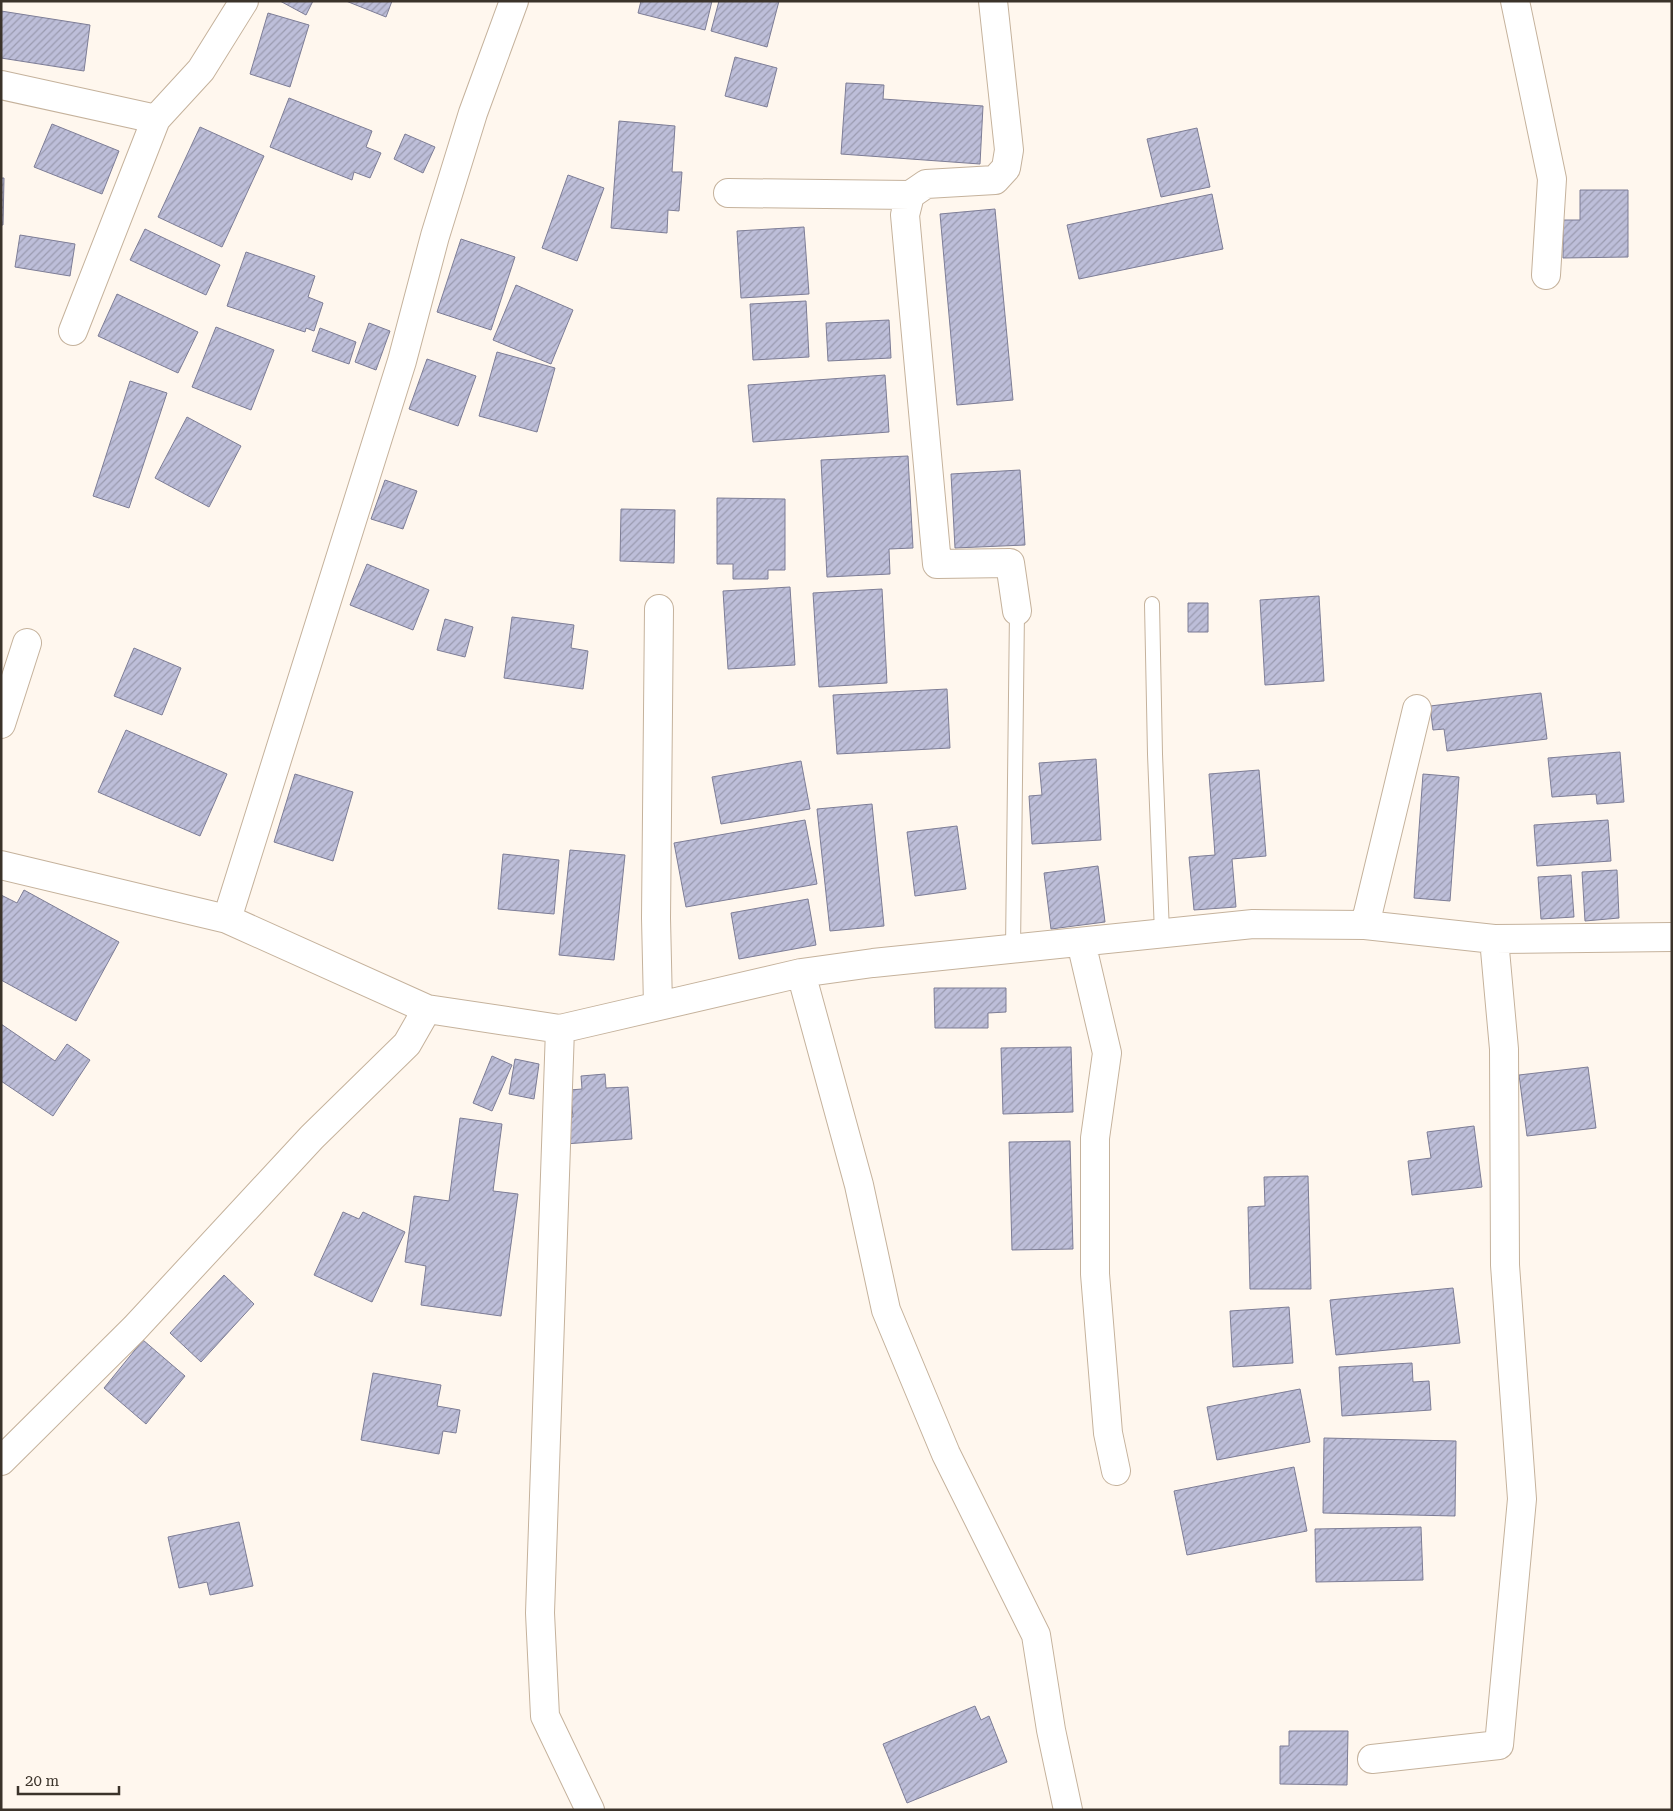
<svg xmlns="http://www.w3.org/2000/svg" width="1673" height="1811" viewBox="0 0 1673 1811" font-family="'Roboto Serif',serif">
<defs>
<pattern id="building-hatch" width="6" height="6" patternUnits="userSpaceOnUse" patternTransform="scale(1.25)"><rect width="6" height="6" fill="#bdbed9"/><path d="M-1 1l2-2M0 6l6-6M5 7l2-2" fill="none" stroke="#9b9bb0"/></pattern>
</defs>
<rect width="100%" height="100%" fill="#fff7ee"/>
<path fill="url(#building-hatch)" stroke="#7d7d96" d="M280,1h33l-7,14z
M346,1h46l-6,16z
M641,1h71l-7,29 -67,-17z
M719,1h60l-12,46 -56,-16z
M1,11l89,14 -6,46 -83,-13z
M268,13l41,12 -19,62 -40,-13z
M735,57l42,11 -10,39 -42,-11z
M846,83l38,2 -1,14 100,7 -3,58 -139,-10z
M289,98l83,33 -6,16 15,6 -11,25 -16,-6 -2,8 -82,-33z
M619,121l56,5 -3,46h10l-3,39 -11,-1 -1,23 -56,-5z
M52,124l67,27 -17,43 -68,-27z
M200,127l64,29 -42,91 -64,-30z
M1197,128l13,59 -49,10 -14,-58z
M405,134l30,13 -12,26 -29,-14z
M568,175l36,13 -27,73 -35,-13z
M1,178h3l-1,47h-2z
M1580,190h48v67l-65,1v-38h17z
M1212,194l11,55 -144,30 -12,-54z
M995,209l18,191 -56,5 -17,-191z
M804,227l5,67 -68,4 -4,-67z
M145,229l75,36 -14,30 -76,-35z
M20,235l55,9 -5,32 -55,-9z
M461,239l54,18 -24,73 -54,-18z
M246,252l69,24 -7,21 15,6 -9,28 -8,-3 -1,4 -78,-26z
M516,285l57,25 -22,54 -58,-24z
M117,294l81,38 -20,41 -80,-37z
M806,301l3,56 -56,3 -3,-56z
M889,320l2,38 -63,3 -2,-38z
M369,323l21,8 -14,39 -21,-8z
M216,327l58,23 -23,60 -59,-23z
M320,328l36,14 -7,22 -37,-13z
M497,352l58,16 -18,64 -58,-16z
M427,359l49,17 -18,50 -49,-17z
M885,375l4,57 -136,10 -5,-57z
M130,381l37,12 -38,115 -36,-12z
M187,417l54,29 -32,61 -54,-29z
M908,456l5,92 -24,1 1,25 -63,3 -6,-117z
M1020,470l5,75 -70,3 -4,-74z
M385,480l32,11 -14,38 -32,-10z
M717,498l68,1v71h-17v9h-35v-15h-16z
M621,509l54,1 -1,53 -54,-2z
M367,564l62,26 -16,40 -63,-25z
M790,587l5,78 -67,4 -5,-78z
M882,589l5,94 -68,4 -6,-94z
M1319,596l5,85 -59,4 -5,-85z
M1188,603h20v29h-20z
M512,617l62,8 -3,23 17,3 -5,38 -79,-11z
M445,619l28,8 -8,30 -28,-7z
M134,648l47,20 -19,47 -48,-19z
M947,689l3,59 -113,6 -4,-59z
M1541,693l6,46 -100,12 -3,-22 -11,1 -3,-24z
M126,730l101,44 -27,62 -102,-44z
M1620,752l4,50 -27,2 -1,-10 -44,3 -4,-39z
M1096,759l5,81 -69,4 -3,-48 13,-1 -3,-32z
M801,761l9,48 -89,15 -9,-47z
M1259,770l7,86 -34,3 4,48 -42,3 -5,-53 26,-2 -6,-81z
M295,774l58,18 -20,69 -59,-19z
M1423,774l36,3 -9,124 -36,-3z
M872,804l12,122 -54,5 -13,-122z
M805,820l12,64 -131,23 -12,-64z
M1608,820l3,41 -74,5 -3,-41z
M957,826l9,63 -51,7 -8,-64z
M570,850l55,5 -11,105 -55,-5z
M503,854l56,6 -5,54 -56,-5z
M1098,866l7,56 -54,7 -7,-56z
M1617,870l2,48 -34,3 -3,-49z
M1571,875l3,42 -33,2 -3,-42z
M24,890l95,52 -43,79 -75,-41v-85l16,8z
M808,899l8,46 -77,14 -8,-46z
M934,988h72v24l-18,1v15h-53z
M1,1024l54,37 12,-17 23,16 -37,56 -52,-35z
M1071,1047l2,65 -70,2 -2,-66z
M492,1056l20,9 -20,46 -19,-8z
M515,1059l24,5 -5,35 -25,-5z
M1588,1067l8,61 -69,8 -8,-61z
M605,1074l1,14 22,-1 4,52 -67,5 -3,-27h11l-3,-27 12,-1 -1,-13z
M460,1118l42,6 -9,67 25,3 -17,122 -80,-11 5,-39 -21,-4 9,-66 35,5z
M1474,1126l8,61 -70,8 -4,-34 23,-3 -4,-26z
M1070,1141l3,108 -61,1 -3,-108z
M1308,1176l3,113h-61l-2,-82 17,-1 -1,-29z
M343,1212l16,7 4,-7 42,20 -33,70 -58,-27z
M224,1275l30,29 -53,58 -31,-29z
M1453,1288l7,55 -124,12 -6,-55z
M1289,1307l4,56 -60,4 -3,-56z
M143,1340l42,36 -39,48 -42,-36z
M1412,1363l1,19 16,-1 2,29 -89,6 -3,-49z
M373,1373l68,12 -4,21 23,4 -4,23 -13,-2 -4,23 -78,-14z
M1300,1389l10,53 -93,18 -10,-53z
M1324,1438l132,3 -1,75 -132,-3z
M1294,1467l13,64 -120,24 -13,-64z
M239,1522l14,64 -43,9 -3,-13 -28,6 -11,-51z
M1421,1527l2,53 -107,2 -1,-53z
M975,1706l6,14 8,-4 18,46 -100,41 -24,-59z
M1289,1731h59l-1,54 -67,-1v-38h9z"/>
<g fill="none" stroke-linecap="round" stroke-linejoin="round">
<defs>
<path id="service" d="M1152,604l3,150 7,179
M1013,949l4,-338"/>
<path id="minor" d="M993,1l16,149 -3,18 -11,12 -69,4 -16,11 -5,20 32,349 73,-1 7,48
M1515,1l37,178 -6,96
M1,85l155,34
M728,193l182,2
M73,331l83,-212 45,-49 43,-69
M1,724l26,-81
M1,865l226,54 200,90 133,20 241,-56 72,-10 380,-39 112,1 129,14 178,-2
M227,919l175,-558 33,-125 38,-123 41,-112
M1365,925l52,-216
M1081,942l26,111 -12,85v136l13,159 8,38
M801,973l58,212 27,125 60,144 90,181 15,95 17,80
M658,1006l-2,-88 3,-309
M560,1029l-20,584 5,103 45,94
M1,1461l134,-133 177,-191 95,-93 20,-35
M1372,1759l127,-14 23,-246 -17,-234 -1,-216 -10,-110"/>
</defs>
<use href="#service" stroke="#c5b29c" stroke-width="16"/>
<use href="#minor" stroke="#c5b29c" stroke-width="30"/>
<use href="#service" stroke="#fff" stroke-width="14"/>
<use href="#minor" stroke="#fff" stroke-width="28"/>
</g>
<rect width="1673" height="1811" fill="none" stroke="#3b332a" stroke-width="5"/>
<path d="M18 1786v8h101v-8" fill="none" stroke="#3b332a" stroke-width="2.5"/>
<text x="25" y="1786" font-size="15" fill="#3b332a" stroke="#fff7ee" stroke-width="4" paint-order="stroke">20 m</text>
</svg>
